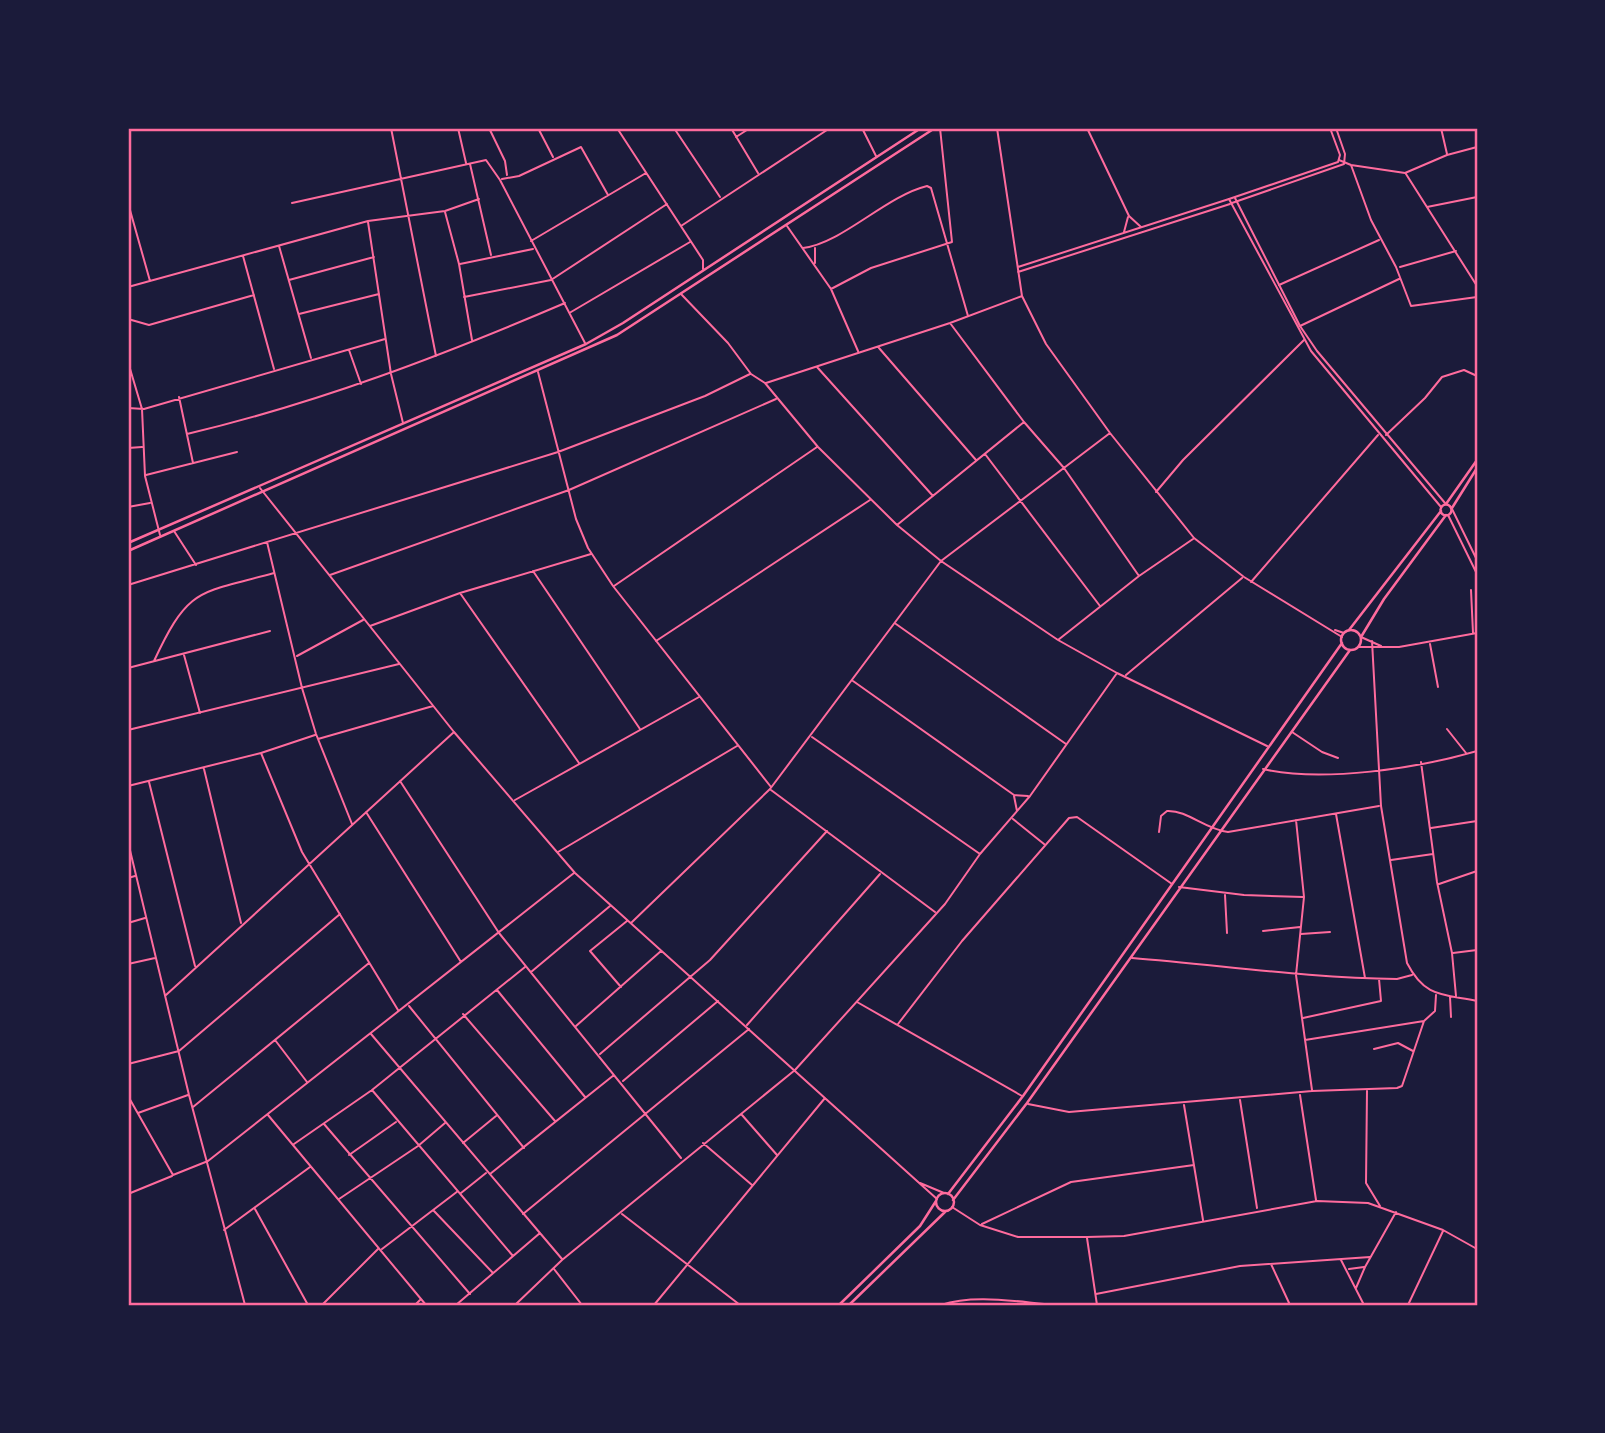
<svg xmlns="http://www.w3.org/2000/svg" width="1605" height="1433" viewBox="0 0 1605 1433" font-family="'Work Sans',sans-serif">
<rect width="100%" height="100%" fill="#1b1b3a"/>
<g fill="none" stroke-linecap="round" stroke-linejoin="round">
<path stroke="#ff6b9d" stroke-width="2" d="M391,128l45,228
M458,128l8,35
M489,128l16,33 2,14
M538,128l15,29
M617,128l86,132v9
M674,128l46,69
M731,128l27,45
M862,128l14,28
M997,128l25,168 24,48 64,89 84,105 50,39 98,60
M1087,128l42,88 12,11
M1441,128l6,26
M736,137l14,-9
M1339,160l12,5 54,8 42,-18 30,-8
M470,164l21,91
M1351,165l20,55 25,47 15,39 66,-9
M1406,174l71,112
M502,179l17,-3 62,-29 27,48
M128,203l22,78
M292,203l194,-43 14,20 85,163
M1427,207l50,-10
M445,212l14,52 13,76
M368,222l23,152 12,49
M681,226l149,-98
M787,226l44,63 27,62
M1124,232l4,-15
M531,241l115,-68
M279,246l32,112
M803,248c38,-4 83,-52 124,-62l4,2 37,128
M243,256l31,113
M815,263v-15
M460,264l73,-15
M1018,267l211,-68
M1400,267l56,-16
M1018,272l212,-68
M289,280l85,-23
M1279,285l100,-45
M128,287l240,-66 77,-10 34,-12
M831,289l40,-21 81,-26 -12,-114
M681,294l47,49 23,31 14,9 53,64 79,78 44,36 117,79 59,33 150,73
M464,297l87,-17 116,-76
M571,312l119,-70
M299,314l80,-20
M128,319l21,6 105,-30
M950,323l74,99 40,46 75,108
M1300,326l99,-47
M879,348l97,112
M349,350l12,34
M128,362l14,47 3,67 15,59
M817,367l116,129
M538,372l38,147 12,29 25,38 158,201
M766,383l184,-60 72,-27
M179,397l14,66
M128,408l16,1 241,-70
M187,434c131,-31 254,-78 378,-131
M1386,435l39,-37 17,-21 22,-7 13,6
M128,448l14,-1
M985,454l115,152
M146,475l91,-23
M260,488l194,244 121,141 362,326
M1156,492l27,-32 121,-120
M128,507l22,-4
M897,525l127,-103
M174,531l22,34
M267,542l35,146 14,46 36,90
M533,571l107,158
M330,575l239,-85 207,-91
M1251,582l127,-147
M128,585l430,-133 147,-56 45,-22
M614,586l203,-139
M1471,590l2,43
M460,593l119,170
M896,624l170,120
M370,626l90,-33 131,-39
M1335,630l9,3
M1361,637l20,9
M1058,640l81,-64 54,-37
M656,641l214,-141
M1372,641l9,165 26,157c18,35 36,31 70,38
M1430,644l8,43
M1358,647h41l78,-14
M184,655l16,58
M297,656l66,-36
M154,661c35,-75 44,-67 120,-88
M128,668l142,-37
M1126,675l116,-97
M853,681l161,114 14,1
M1447,729l19,24
M128,730l271,-66
M1292,732l30,20 16,6
M812,737l168,117
M318,739l115,-33
M261,753l41,99 96,158
M1421,762l16,120 15,71 4,43
M204,769l37,154
M1263,769c59,14 156,-1 214,-18
M400,781l99,152 182,225
M149,782l46,184
M128,786l133,-33 54,-18
M771,790l164,122
M1014,796l3,15
M515,800l184,-103
M366,812l95,150
M1336,814l29,164
M1013,819l31,25
M1296,820l8,77 -8,78 16,115
M1431,828l46,-7
M1159,832l2,-16 6,-5c21,-1 37,18 61,21l151,-26
M128,842l61,253 56,210
M558,852l179,-106
M1391,860l42,-6
M128,878l7,-2
M1439,884l38,-13
M1179,887l65,8 59,2
M1225,895l2,38
M128,923l17,-5
M631,923l139,-134 171,-228 169,-128
M1263,931l37,-4
M1301,934l29,-2
M1453,953l24,-3
M1132,958c89,7 176,20 265,21l15,-4
M128,964l27,-6
M531,972l79,-66
M621,987l-31,-36 37,-30
M497,990l88,107
M166,995l288,-263
M1450,997l1,20
M857,1002l165,94
M409,1006l115,142
M463,1014l92,107
M1303,1018l78,-17 -2,-22
M898,1024l64,-83 107,-123 8,-1 95,67
M747,1025l133,-151
M576,1026l85,-75
M371,1034l191,225
M275,1040l32,42
M1305,1040l119,-19 11,-10 1,-16
M1374,1049l24,-6 15,8
M600,1054l110,-94 117,-129
M128,1056l1,7
M128,1064l51,-13 161,-137
M623,1081l95,-80
M372,1090l141,166
M1367,1090l-1,93 14,23
M1300,1095l16,105
M128,1096l45,79 35,-14 366,-288
M1240,1100l17,108
M1028,1104l41,8 243,-21 85,-3 5,-2 22,-65
M1184,1105l19,115
M193,1107l176,-144
M138,1113l50,-18
M268,1115l158,190
M742,1115l35,40
M324,1124l146,170
M463,1143l33,-27
M703,1143l49,42
M294,1144l78,-54 153,-123
M349,1155l47,-33
M490,1174l124,-99
M920,1183l24,10
M461,1193l25,-20
M128,1194l44,-18
M339,1199l79,-53 27,-23
M952,1207l28,18 38,12h69l37,-1 193,-35 51,2 75,27 34,19
M255,1209l53,96
M434,1211l59,62
M523,1214l226,-185
M622,1214l118,91
M982,1224l89,-42 123,-17
M224,1230l86,-63
M1087,1238l10,67
M382,1249l76,-58
M1341,1260l23,45
M1271,1264l19,41
M554,1269l28,36
M1349,1269l15,-2
M1356,1288l9,-21 31,-55
M1096,1294l144,-28 130,-9
M322,1305l56,-56
M415,1305l5,-5
M456,1305l84,-72
M515,1305l47,-45 233,-190 150,-166 35,-50 50,-58 87,-123
M654,1305l171,-207
M941,1305c35,-12 81,-2 118,0
M1408,1305l35,-74"/>
<path stroke="#ff6b9d" stroke-width="2" d="M1330,128l10,27 -2,7 -109,37 82,152 130,156
M1235,198l65,128 17,25 128,152
M1232,203l112,-39 1,-10 -9,-26
M1452,509l25,51
M1448,515l29,59"/>
<path stroke="#ff6b9d" stroke-width="2.5" d="M1446,504l31,-44
M1440.5 510a5.5 5.5 0 1 1 11 0a5.5 5.5 0 1 1-11 0Z
M1452,508l25,-40
M128,543l458,-199 37,-21 298,-195
M128,551l489,-216 318,-207
M1349,630l92,-119
M1341 640a10 10 0 1 1 20 0a10 10 0 1 1-20 0Z
M1361,637l23,-38 62,-84
M936 1202a9 9 0 1 1 18 0a9 9 0 1 1-18 0Z
M948,1194l75,-98 319,-453
M953,1200l74,-97 323,-453
M839,1305l81,-79 16,-25
M849,1305l97,-94"/>
</g>
<rect width="1605" height="1433" fill="none" stroke="#1b1b3a" stroke-width="259"/>
<rect x="130" y="130" width="1346" height="1174" fill="none" stroke="#ff6b9d" stroke-width="2.5"/>
</svg>
